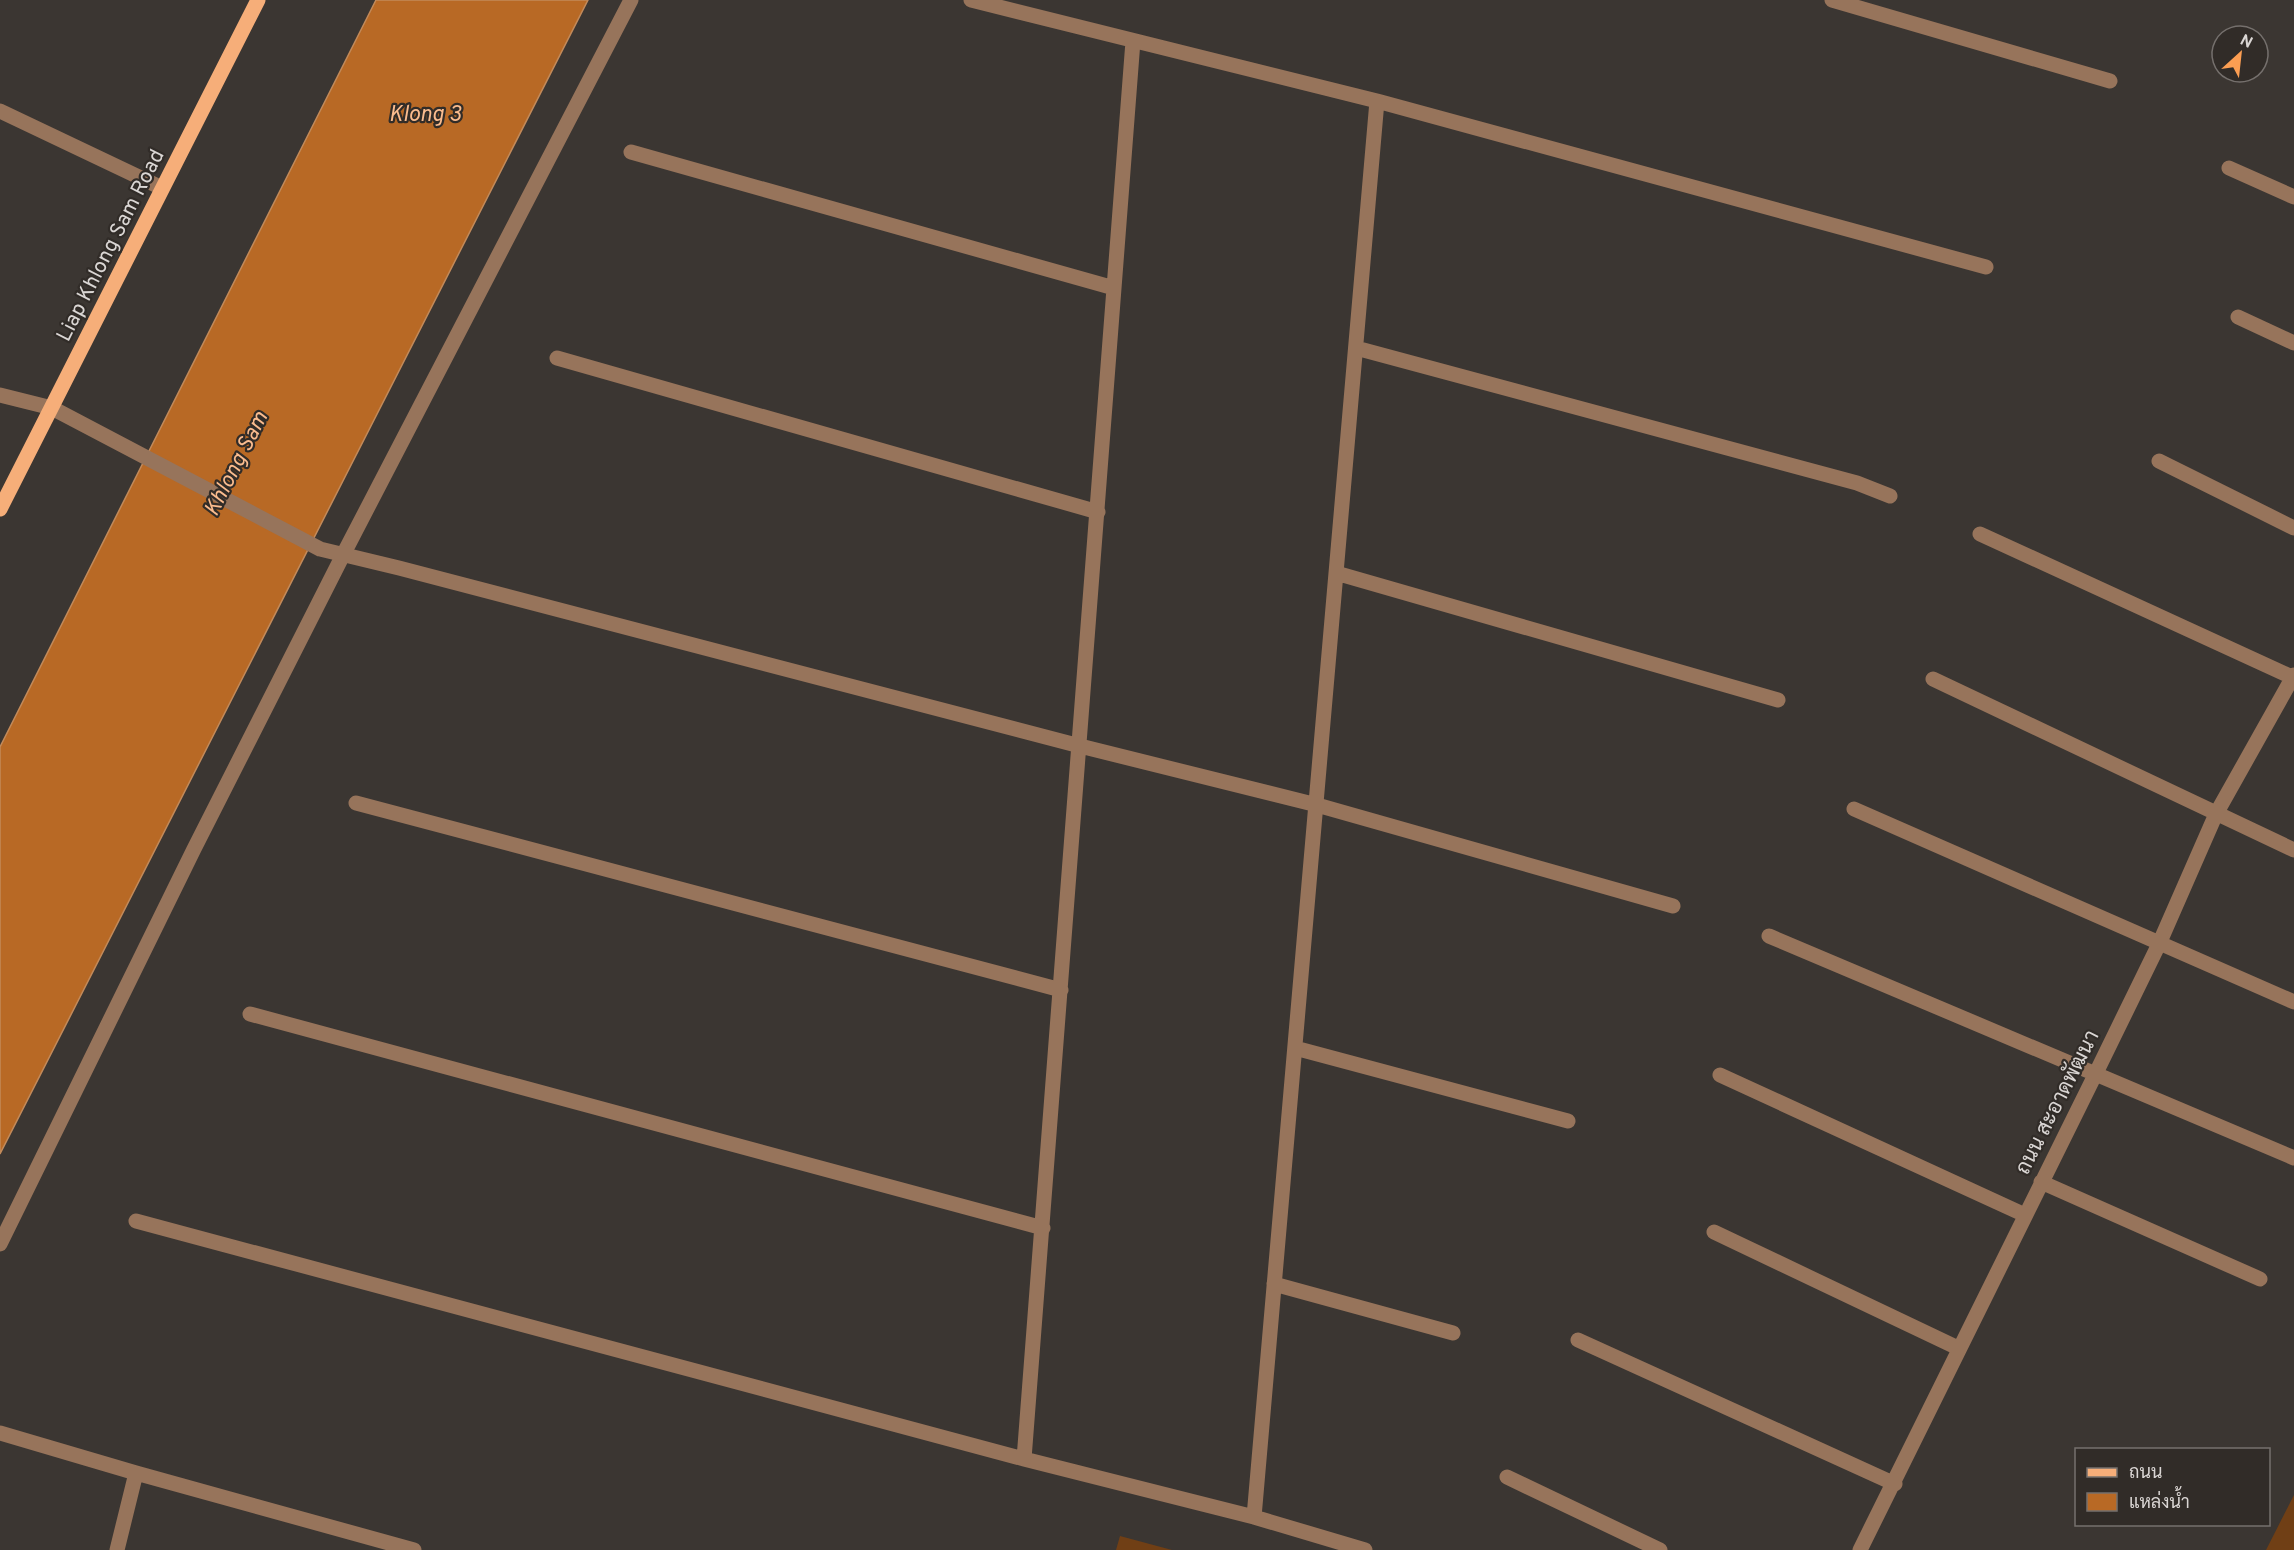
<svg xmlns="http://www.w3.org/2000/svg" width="2294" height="1550" viewBox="0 0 2294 1550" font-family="Overpass,Sarabun,sans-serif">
<rect width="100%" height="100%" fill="#3b3632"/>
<path fill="#703f15" d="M2294,1495v55h-28z
M1120,1536l52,14h-56z"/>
<path fill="#b86925" stroke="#c28a5a" stroke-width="1.5" d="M376,0h212l-588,1154v-407z"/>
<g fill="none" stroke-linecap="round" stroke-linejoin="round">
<path stroke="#97745b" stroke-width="15" d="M971,0l406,101 609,166
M1832,0l278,81
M0,111l162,77
M631,152l483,136
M2229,168l65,29
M2238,317l56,26
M1356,348l501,135 33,13
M557,358l541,154
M0,395l52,13 268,141 79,19 681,178 237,59 356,101
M2159,461l135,67
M1980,534l314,144
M1336,573l442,127
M1933,679l361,171
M356,803l705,187
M1854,809l440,193
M1769,936l525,222
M250,1014l793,214
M1295,1048l273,73
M1720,1075l305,140
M2041,1182l219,97
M136,1221l888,238 230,58 111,33
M1714,1232l244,116
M0,1244l194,-395 149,-294 288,-555
M1274,1284l179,49
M1578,1340l317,144
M0,1433l136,40 278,77
M1024,1459l109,-1418
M1507,1477l153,73
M1254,1517l123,-1416
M117,1550l19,-77
M1860,1550l235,-475 64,-131 57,-130 78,-139"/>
<path stroke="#f6ae79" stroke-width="15" d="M0,509l258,-509"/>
</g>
<g text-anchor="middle" stroke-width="4.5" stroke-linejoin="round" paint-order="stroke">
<g font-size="21" fill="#dad6d4" stroke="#312c28">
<text transform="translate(110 245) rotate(-63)" y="7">Liap Khlong Sam Road</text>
<text transform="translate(2057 1102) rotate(-63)" y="7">ถนน สะอาดพัฒนา</text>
</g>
<g font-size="22" font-style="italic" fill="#fbbc8e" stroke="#312c28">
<text x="425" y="121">Klong 3</text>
<text transform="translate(235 463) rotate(-63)" y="8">Khlong Sam</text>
</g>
</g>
<rect x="2075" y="1448" width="195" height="78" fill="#312c28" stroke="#75706d" stroke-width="1.5"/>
<rect x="2087" y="1468" width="30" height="9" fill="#f6ae79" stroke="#75706d" stroke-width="1.5"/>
<text x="2129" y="1478" font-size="18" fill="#dad6d4">ถนน</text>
<rect x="2087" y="1493" width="30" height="18" fill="#b86925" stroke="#75706d" stroke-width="1.5"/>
<text x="2129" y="1508" font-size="18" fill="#dad6d4">แหล่งน้ำ</text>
<g transform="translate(2240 54) rotate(27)"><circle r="28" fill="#312c28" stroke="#75706d" stroke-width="1.5"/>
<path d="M0-4.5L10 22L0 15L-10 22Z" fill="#fc9e52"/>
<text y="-9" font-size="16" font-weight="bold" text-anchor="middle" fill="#dad6d4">N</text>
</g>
</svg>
